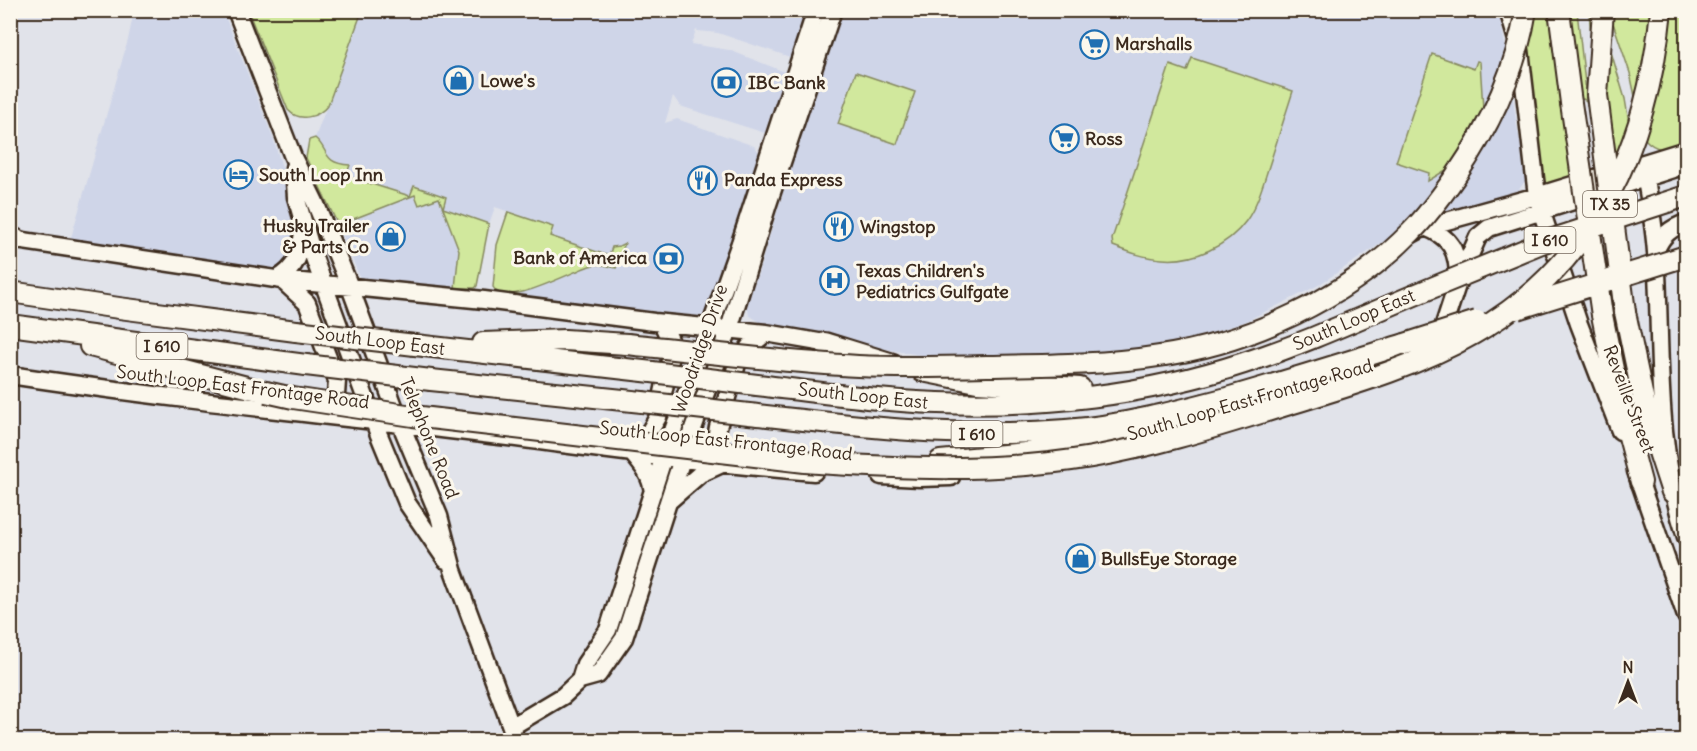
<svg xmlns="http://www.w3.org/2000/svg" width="1697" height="751" viewBox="0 0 1697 751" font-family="Delius,sans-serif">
<rect width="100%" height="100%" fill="#e1e3ea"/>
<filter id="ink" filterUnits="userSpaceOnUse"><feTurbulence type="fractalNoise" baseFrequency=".0167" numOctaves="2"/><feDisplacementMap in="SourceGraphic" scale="12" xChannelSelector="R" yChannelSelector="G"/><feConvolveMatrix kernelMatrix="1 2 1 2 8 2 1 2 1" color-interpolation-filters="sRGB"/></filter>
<g filter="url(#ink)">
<path fill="#cfd5e8" d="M134,11h89l50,127 12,39 9,53v15l-2,14 -16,13 -206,-31 58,-201z
M362,11h445l-17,46 -72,-24 -20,-2 -2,-1 -5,14 38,6 56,22 -20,61 -85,-27 -7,-10 -8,27 12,-4 77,27 5,6 -22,76 -32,88 -4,3 -59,-5 -127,-19 81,-32 20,5 8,-24 -11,3 -4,9 -59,-20 3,-9 -58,-20 -6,17 -46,-16 16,42 -4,38 -95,-10 -22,-53 73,-29 -65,-21 -4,-10 -14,-8 -10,-17 -3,-2z
M843,11h655l9,42 10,74 10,42v9l-9,13 -10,5 -48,15 -25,1 -13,4 -105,70 -73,36 -47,16 -92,21 -155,1 -66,-11 -86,-19 -34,-5 -15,-10 -2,-11 11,-30 33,-108z"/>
<path fill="#d1e89d" stroke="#86895e" stroke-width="1.5" d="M248,11h114l-34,94c-10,13 -29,17 -40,5z
M1528,11h28l18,165 -29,9 -19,-150z
M1568,11h9l10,90 -4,-2 -4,1z
M1589,11h10l26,88 10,60 -26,7 -17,-116z
M1609,11h77v133c-17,4 -28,10 -42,-6l-14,-65z
M1432,54l42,15 3,-8 3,1 5,78 -5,9 -52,32 1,-8 -33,-11z
M1192,58l101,33c-8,25 -16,50 -24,75 -6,18 -11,38 -23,55 -18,25 -53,41 -84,38 -17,-1 -33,-7 -49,-13l-1,-7 58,-174 17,6z
M856,72l59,20 -18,52 -59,-20z
M315,138c15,12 6,25 35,27l-4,11 64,20 4,-10 32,11 -3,11 46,16 -12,62 -2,2h-20l4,-38 -20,-52 -20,7 -4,-10 -77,30 -32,-67 3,-18z
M508,212l45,15 -3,9 59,20 3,-9 7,-1 6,-3 -9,25c-7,-2 -16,-5 -23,-3 -20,5 -88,45 -100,22l4,-42z"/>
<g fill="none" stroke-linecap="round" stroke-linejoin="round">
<defs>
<path id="major" d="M236,10l57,147 22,45 35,85 51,138 38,91 14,54 63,170
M1508,10l12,40 17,146 4,14 38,114 41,107
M1644,166c4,28 10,57 12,86 6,99 -2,189 30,285
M294,167l2,30 17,58 66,180 28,68 39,57
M1425,227c26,10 33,24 33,51
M1412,234l13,-7 112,-31 149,-46
M10,239l272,41 202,20 170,22 112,11 70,12
M1656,250c6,-15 15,-22 30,-27
M277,279c20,-11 24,-26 26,-48
M282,280l25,23 30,78 -1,14 -4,6 -11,10
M1439,340l19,-58 20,-45 11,-9 197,-63
M10,375c138,21 277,36 415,52 130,15 259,35 389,45
M631,449l17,-15 10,-17 13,-62 -1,-15 -8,-17
M631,452c11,13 20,23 22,40
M1636,471l50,145
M881,476l39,2 31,-1
M669,501l31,-27 22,-10 -7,-19 3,-18 20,-66 12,-15 16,-13
M580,680l18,-5 26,-37 58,-179 47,-130 39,-125 65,-194
M511,727l52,-31 17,-16 5,-16 23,-34 56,-174 76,-213 76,-233"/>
<path id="highway" d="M1559,10l12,93
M1597,95l6,-85
M10,239h5
M10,292l109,16 177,23
M1625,312l21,100 26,80
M1602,315l17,84 22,83
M10,325l296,40
M483,343l82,-3 62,4
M825,343l68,21
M415,345l237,27
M90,346l176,46
M922,371l55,11 103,6
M431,380l211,22
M757,385c60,7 121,16 181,18 102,4 209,-8 306,-40 59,-19 116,-45 173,-69
M749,414c105,12 211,25 317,16 55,-4 108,-18 161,-32 60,-17 119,-36 178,-54
M940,461l117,-11 95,-16 31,-8 21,-22"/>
</defs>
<use href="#major" stroke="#3b2a1e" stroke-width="21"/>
<use href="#highway" stroke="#3b2a1e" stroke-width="24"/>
<use href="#major" stroke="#fbf7ec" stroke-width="16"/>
<use href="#highway" stroke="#fbf7ec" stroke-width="20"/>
<defs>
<path id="highway-bridge" d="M1597,95l28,217
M1571,103l31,212
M1417,294l127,-52 142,-46
M1517,309l169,-53
M296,331l119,14
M627,344c77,8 154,18 231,22 43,2 86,1 129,0 57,-1 116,-1 172,-10 91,-13 188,-58 252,-124 17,-17 30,-35 44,-55 35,-51 61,-105 71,-167
M1405,344l72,-23
M306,365l125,15
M652,372l105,13
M266,392l27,6 120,18 392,46c96,7 192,11 287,-5 64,-11 126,-31 188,-50 65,-20 134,-39 193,-73 122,-69 175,-189 188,-324
M642,402l107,12"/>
</defs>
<use href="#highway-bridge" stroke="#3b2a1e" stroke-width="24" stroke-linecap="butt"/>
<use href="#highway-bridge" stroke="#fbf7ec" stroke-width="20"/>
</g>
</g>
<defs>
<symbol id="supermarket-ring" viewBox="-11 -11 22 22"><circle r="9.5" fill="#fbf7ec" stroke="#1f6fb2" stroke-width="1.5"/><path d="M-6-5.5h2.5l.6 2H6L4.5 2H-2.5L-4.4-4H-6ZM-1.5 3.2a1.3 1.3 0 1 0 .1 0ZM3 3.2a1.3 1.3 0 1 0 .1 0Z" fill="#1f6fb2"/></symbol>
<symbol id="shop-ring" viewBox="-11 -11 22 22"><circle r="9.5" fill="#fbf7ec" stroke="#1f6fb2" stroke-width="1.5"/><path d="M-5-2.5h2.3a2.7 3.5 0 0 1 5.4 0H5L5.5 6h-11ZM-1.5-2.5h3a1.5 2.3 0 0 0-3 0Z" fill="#1f6fb2"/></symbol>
<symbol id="bank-ring" viewBox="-11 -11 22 22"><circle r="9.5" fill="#fbf7ec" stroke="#1f6fb2" stroke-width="1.5"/><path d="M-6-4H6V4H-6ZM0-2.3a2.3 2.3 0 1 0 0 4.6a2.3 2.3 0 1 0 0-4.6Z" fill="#1f6fb2"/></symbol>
<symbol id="hotel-ring" viewBox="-11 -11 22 22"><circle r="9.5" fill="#fbf7ec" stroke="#1f6fb2" stroke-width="1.5"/><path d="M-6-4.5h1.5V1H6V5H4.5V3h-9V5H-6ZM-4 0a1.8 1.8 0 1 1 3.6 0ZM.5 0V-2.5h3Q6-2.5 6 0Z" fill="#1f6fb2"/></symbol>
<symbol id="restaurant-ring" viewBox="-11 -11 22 22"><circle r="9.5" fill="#fbf7ec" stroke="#1f6fb2" stroke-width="1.5"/><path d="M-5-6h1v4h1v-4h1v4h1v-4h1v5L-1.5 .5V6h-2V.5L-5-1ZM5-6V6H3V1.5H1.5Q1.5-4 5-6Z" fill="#1f6fb2"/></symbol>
<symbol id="hospital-ring" viewBox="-11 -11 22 22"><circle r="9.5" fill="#fbf7ec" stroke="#1f6fb2" stroke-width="1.5"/><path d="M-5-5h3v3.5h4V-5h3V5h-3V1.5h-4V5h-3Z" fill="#1f6fb2"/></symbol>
</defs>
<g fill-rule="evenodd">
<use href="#supermarket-ring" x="1078" y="28" width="33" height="33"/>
<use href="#shop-ring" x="442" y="64" width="33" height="33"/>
<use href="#bank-ring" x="710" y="66" width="33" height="33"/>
<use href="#supermarket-ring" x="1048" y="122" width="33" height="33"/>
<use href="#hotel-ring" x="222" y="158" width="33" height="33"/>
<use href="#restaurant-ring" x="686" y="164" width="33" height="33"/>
<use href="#restaurant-ring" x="822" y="210" width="33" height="33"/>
<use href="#shop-ring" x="374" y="220" width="33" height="33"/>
<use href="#bank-ring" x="652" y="242" width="33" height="33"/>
<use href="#hospital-ring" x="818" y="264" width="33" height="33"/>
<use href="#shop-ring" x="1064" y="542" width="33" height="33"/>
</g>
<g text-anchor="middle" stroke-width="6" stroke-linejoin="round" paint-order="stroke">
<g fill="#fbf7ec" stroke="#75685c" stroke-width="1.5">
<rect x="1583" y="191" width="54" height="26" rx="4.5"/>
<rect x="1524.5" y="227" width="51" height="26" rx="4.5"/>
<rect x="136.5" y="333" width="51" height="26" rx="4.5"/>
<rect x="951.5" y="421" width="51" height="26" rx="4.5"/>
</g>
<g font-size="16" font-weight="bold" fill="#3b2a1e">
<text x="1610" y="210">TX 35</text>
<text x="1550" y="246">I 610</text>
<text x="162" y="352">I 610</text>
<text x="977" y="440">I 610</text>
</g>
<g font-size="18" font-weight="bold" fill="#3b2a1e" stroke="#fbf7ec" text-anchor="start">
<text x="1115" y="50">Marshalls</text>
<text x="480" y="87">Lowe's</text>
<text x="748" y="89">IBC Bank</text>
<text x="1085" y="145">Ross</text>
<text x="259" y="181">South Loop Inn</text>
<text x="724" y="186">Panda Express</text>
<text x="369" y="232" text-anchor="end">Husky Trailer<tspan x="369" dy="21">&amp; Parts Co</tspan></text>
<text x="860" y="233">Wingstop</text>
<text x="647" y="264" text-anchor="end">Bank of America</text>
<text x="856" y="277">Texas Children's<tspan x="856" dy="21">Pediatrics Gulfgate</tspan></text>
<text x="1101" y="565">BullsEye Storage</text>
</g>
<g font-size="18" fill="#3b2a1e" stroke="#fbf7ec">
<text transform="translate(1354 320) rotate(-23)" y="6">South Loop East</text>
<text transform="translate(380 341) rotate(7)" y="6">South Loop East</text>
<text transform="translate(700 349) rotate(-71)" y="6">Woodridge Drive</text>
<text transform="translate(243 387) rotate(7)" y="6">South Loop East Frontage Road</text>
<text transform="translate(863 396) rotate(6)" y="6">South Loop East</text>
<text transform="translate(1629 399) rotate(69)" y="6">Reveille Street</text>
<text transform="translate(1250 400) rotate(-16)" y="6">South Loop East Frontage Road</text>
<text transform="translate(429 438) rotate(68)" y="6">Telephone Road</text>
<text transform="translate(726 441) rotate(6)" y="6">South Loop East Frontage Road</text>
</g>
</g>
<rect width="1697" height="751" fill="none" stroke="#fbf7ec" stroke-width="36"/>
<rect x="18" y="18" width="1661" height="715" fill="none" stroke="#3b2a1e" stroke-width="2" filter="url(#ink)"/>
<g transform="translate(1628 682)" stroke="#fbf7ec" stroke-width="4.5" paint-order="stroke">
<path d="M0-4.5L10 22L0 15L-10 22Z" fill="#3b2a1e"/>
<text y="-9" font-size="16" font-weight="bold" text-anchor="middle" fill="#3b2a1e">N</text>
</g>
</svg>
